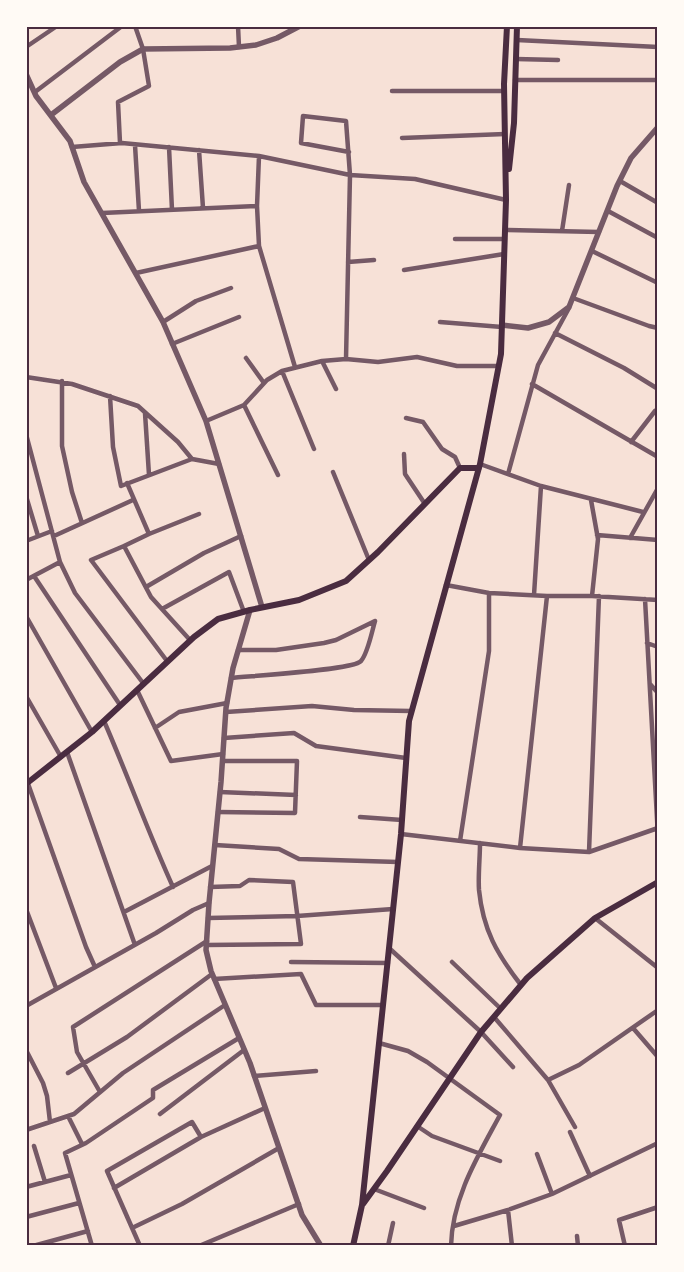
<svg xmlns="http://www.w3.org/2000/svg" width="684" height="1272" viewBox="0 0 684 1272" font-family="Montserrat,sans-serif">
<rect width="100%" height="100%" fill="#f7e1d7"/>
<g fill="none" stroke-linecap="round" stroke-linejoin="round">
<path stroke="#755966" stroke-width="4.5" d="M238,26l1,21
M517,40l141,7
M26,47l31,-21
M516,59l42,1
M515,80h143
M392,91h112
M35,92l87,-66
M402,138l103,-4
M120,143l-2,-41 31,-16 -6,-37 -8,-23
M135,145l4,66
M72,147l50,-4 137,13 91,19 65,4 91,21
M169,147l3,63
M199,150l4,58
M259,156l-2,50 2,40 36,121
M620,181l38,22
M608,211l50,27
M102,213l155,-7
M505,230l94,2
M562,231l7,-46
M455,239h50
M592,251l66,32
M348,262l26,-2
M404,270l100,-16
M136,273l123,-27
M573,298l76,28 9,2
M163,322l33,-21 35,-13
M440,322l62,5
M555,333l69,35 34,21
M172,344l67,-27
M246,358l18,25
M346,359l4,-184 -4,-54 -43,-5 -2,27 48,9
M322,361l14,28
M282,371l32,78
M26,377l46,7 66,22 40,36 14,17 27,5
M62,381v65l10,46 10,31
M532,384l126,73
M110,396l3,51 8,39 71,-27
M244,405l34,70
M145,413l4,62
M406,418l17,4 19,27 13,8 5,11
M206,421l38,-16 23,-25 15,-9 40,-10 24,-2 32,3 39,-5 40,9h42
M26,434l34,128 15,31 68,90
M631,442l24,-31
M404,454l1,20 20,30
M480,464l61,22 102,26
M333,472l36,88
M508,474l30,-109 31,-57
M127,483l22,51 -25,12 27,51 39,43
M26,496l12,40
M591,500l7,39 -6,57
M149,534l50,-20
M597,535l61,5
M54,536l79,-36
M630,538l28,-50
M26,541l26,-10
M124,546l-33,14 76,101
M34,576l86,129
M26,580l34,-18
M446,585l43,8 58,3h45l66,4
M146,587l58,-34 37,-17
M534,595l7,-109
M645,599l13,238
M162,609l67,-37 15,40
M26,616l66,116
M647,643l11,4
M238,650h38l48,-7 12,-3 39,-19
M231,678c18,-2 123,-8 130,-17 7,-8 11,-30 14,-40
M650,684l8,9
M137,690l34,71 52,-7
M26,696l35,61
M226,712l86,-6 42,4 57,1
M104,721c24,55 44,111 69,166
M155,728l24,-16 48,-9
M224,738l70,-5 22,13 90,12
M67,752l68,193
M26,778l60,169 9,20
M220,792l76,3
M218,812l77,1 2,-52h-74
M360,817l42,3
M401,834l119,14 69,4 69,-24
M460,841l29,-190v-58
M480,843c0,15 -2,32 -1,47 4,40 18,64 42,95
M215,845l64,4 20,10 99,3
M520,848l27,-252
M589,852l10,-256
M26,909l30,79
M124,912l88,-46
M208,918l89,-2 96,-7
M595,918l63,50
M206,945l95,-1 -8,-62 -44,-2 -9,6 -30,1
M389,948l92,84 32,35
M291,962l97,1
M452,962l49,47
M214,979l87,-5 15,31h67
M26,1006l130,-73 37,-23 16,-7
M494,1017l54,63 31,-15 79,-55
M633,1028l25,29
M379,1043l29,8 19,11 73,53c-22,41 -48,83 -49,131
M26,1050l17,33 4,13 3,26
M68,1073l59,-36 85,-63
M254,1076l62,-5
M548,1080l27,47
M100,1092l-23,-40 -4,-25 134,-86
M160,1114l84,-64
M68,1116l14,28
M417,1126l15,10 68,25
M26,1130l48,-16 49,-41 102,-68
M570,1132l20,44
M201,1137l64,-29
M34,1146l11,36
M537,1154l15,40
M26,1187l45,-12
M114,1188l87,-51 -9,-15 -85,49 33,75
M374,1189l50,19
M508,1210l4,36
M26,1217l53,-14
M454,1226l54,-16 44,-16 106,-51
M132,1228l50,-24 97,-56
M577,1236l1,10
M33,1246l55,-15
M92,1246l-27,-93 21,-10 67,-45v-8l86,-52
M199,1246l100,-42
M388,1246l5,-23
M625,1246l-6,-26 39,-13"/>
<path stroke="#755966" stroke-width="5.5" d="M26,74l10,22 34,45 14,41 79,140 43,99 56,186
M51,115l69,-53 23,-13 87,-1 26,-3 21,-7 23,-12
M502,325l26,3 21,-6 20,-15 48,-121 14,-28 27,-31
M250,610l-17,58 -7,40 -5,74 -12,121 -3,47 5,21 39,92 52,152 19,31"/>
<path stroke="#4a2c40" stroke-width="6" d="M509,169l5,-46 3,-97
M26,784l66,-52 102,-95 24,-18 32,-9 49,-10 47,-19 32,-29 82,-84h19
M363,1204l24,-33 94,-139 46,-54 68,-60 63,-36
M353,1246l9,-41 39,-371 8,-113 71,-257 21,-110 5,-154 -2,-116 3,-58"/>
</g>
<rect width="684" height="1272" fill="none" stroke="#fffaf5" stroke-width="55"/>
<rect x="28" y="28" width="628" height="1216" fill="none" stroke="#4a2c40" stroke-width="2"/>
</svg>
